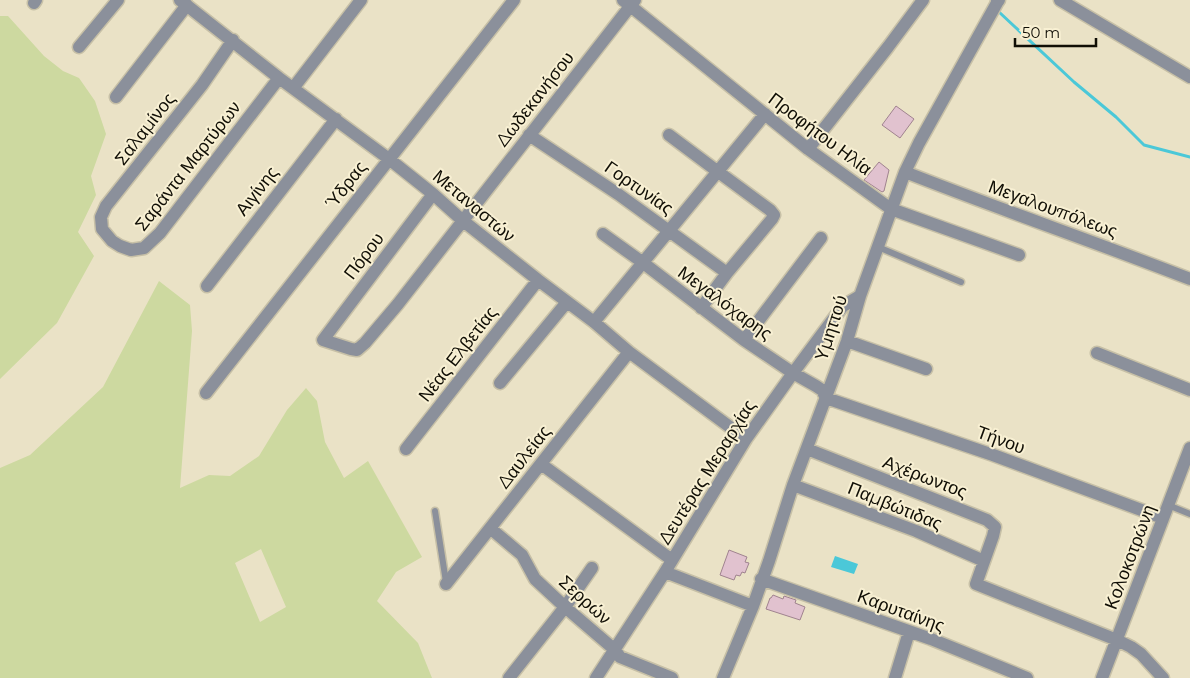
<svg xmlns="http://www.w3.org/2000/svg" width="1190" height="678" viewBox="0 0 1190 678" font-family="Montserrat,sans-serif">
<rect width="100%" height="100%" fill="#eae2c6"/>
<path fill="#cdd9a0" fill-rule="evenodd" d="M0,16h8l36,40 19,15 16,7 16,23 11,33 -15,42 5,19 -18,37 16,24 -37,67 -57,56z
M159,281l31,24 2,26 -12,157 29,-13 21,1 29,-20 28,-46 19,-22 11,13 8,41 19,36 24,-17 54,96 -26,15 -19,29 41,42 14,35h-432v-210l30,-13 73,-68zM261,549l25,58 -26,15 -25,-59z"/>
<path fill="#4bc8d8" d="M835,556l23,8 -4,10 -23,-7z"/>
<g fill="none" stroke-linecap="round" stroke-linejoin="round">
<path stroke="#4bc8d8" stroke-width="3" d="M999,12l75,70 42,35 28,28 46,12"/>
</g>
<path fill="#e1c2cf" stroke="#a0838f" d="M896,106l18,13 -14,19 -18,-13z
M879,162l10,8 -5,21 -2,1 -18,-12z
M729,550l18,7 -2,5 4,1 -4,10 -3,-1 -2,4 -4,-1 -2,5 -14,-5z
M773,595l10,4 1,-3 12,4 -1,3 10,4 -5,13 -34,-11 4,-11h1z"/>
<g fill="none" stroke-linecap="round" stroke-linejoin="round">
<defs>
<path id="service" d="M878,247l83,35
M1168,505l22,9
M435,511l11,71"/>
<path id="minor" d="M180,0l99,78 110,81 44,35 29,26 76,60 56,42 35,30 117,87
M623,0l185,149 83,60 128,46
M1060,0l130,77
M34,3l2,-3
M233,40l-31,45 -96,121 -5,11 1,12 10,12 8,5 11,4 13,-2 16,-15 119,-155
M79,47l39,-47
M294,87l67,-87
M116,97l71,-92
M529,135l89,59 109,79
M669,135l48,36 53,39 4,5 -2,4 -45,54 -26,35
M808,149l80,-102 35,-47
M905,172c94,37 190,70 285,107
M433,194l-110,146 28,9 6,1 8,-7 33,-39 237,-304
M603,234l39,28 102,78 49,33 23,13 6,4 4,8 167,57 170,63
M207,286l129,-167
M594,322l171,-208
M744,340l77,-102
M847,341l79,28
M1097,353l93,37
M500,383l67,-81
M206,393l308,-393
M406,449l132,-169
M807,449l180,71 8,7 -2,9 -17,48 141,56 14,7 10,7 22,24
M541,464l131,96
M793,485l123,46 68,30
M490,528l32,27 13,24 30,28 50,43 5,7 52,21
M665,572l88,34
M761,579l170,60 96,39
M446,584l183,-232
M509,678l56,-71 27,-39
M596,678l69,-106 81,-133 47,-66 50,-67 17,-10
M723,678l30,-72 16,-45 24,-76 54,-144 13,-45 45,-124 14,-29 79,-142
M895,678l14,-46
M1102,678l88,-230"/>
<path id="tertiary" d="M997,0h2"/>
</defs>
<use href="#service" stroke="#c7c0a7" stroke-width="9"/>
<use href="#minor" stroke="#c7c0a7" stroke-width="15"/>
<use href="#tertiary" stroke="#c7c0a7" stroke-width="15"/>
<use href="#service" stroke="#8b909b" stroke-width="6"/>
<use href="#minor" stroke="#8b909b" stroke-width="12"/>
<use href="#tertiary" stroke="#8b909b" stroke-width="12"/>
</g>
<g text-anchor="middle" stroke-width="4" stroke-linejoin="round" paint-order="stroke">
<g font-size="18" fill="#100e05" stroke="#f8f0d3">
<text transform="translate(535 99) rotate(-52)" y="6">Δωδεκανήσου</text>
<text transform="translate(145 129) rotate(-52)" y="6">Σαλαμίνος</text>
<text transform="translate(820 134) rotate(37)" y="6">Προφήτου Ηλία</text>
<text transform="translate(188 166) rotate(-52)" y="6">Σαράντα Μαρτύρων</text>
<text transform="translate(346 185) rotate(-52)" y="6">Ύδρας</text>
<text transform="translate(639 188) rotate(35)" y="6">Γορτυνίας</text>
<text transform="translate(257 191) rotate(-52)" y="6">Αιγίνης</text>
<text transform="translate(474 206) rotate(40)" y="6">Μεταναστών</text>
<text transform="translate(1053 209) rotate(20)" y="6">Μεγαλουπόλεως</text>
<text transform="translate(364 256) rotate(-53)" y="6">Πόρου</text>
<text transform="translate(725 303) rotate(36)" y="6">Μεγαλόχαρης</text>
<text transform="translate(831 328) rotate(-72)" y="6">Υμηττού</text>
<text transform="translate(458 354) rotate(-52)" y="6">Νέας Ελβετίας</text>
<text transform="translate(1001 440) rotate(20)" y="6">Τήνου</text>
<text transform="translate(524 457) rotate(-52)" y="6">Δαυλείας</text>
<text transform="translate(707 472) rotate(-58)" y="6">Δευτέρας Μεραρχίας</text>
<text transform="translate(925 477) rotate(21)" y="6">Αχέρωντος</text>
<text transform="translate(895 506) rotate(22)" y="6">Παμβώτιδας</text>
<text transform="translate(1130 557) rotate(-69)" y="6">Κολοκοτρώνη</text>
<text transform="translate(585 600) rotate(42)" y="6">Σερρών</text>
<text transform="translate(901 611) rotate(20)" y="6">Καρυταίνης</text>
</g>
</g>
<path d="M1015 38v8h81v-8" fill="none" stroke="#100e05" stroke-width="2.5"/>
<text x="1022" y="38" font-size="15" fill="#100e05" stroke="#f8f0d3" stroke-width="4" paint-order="stroke">50 m</text>
</svg>
